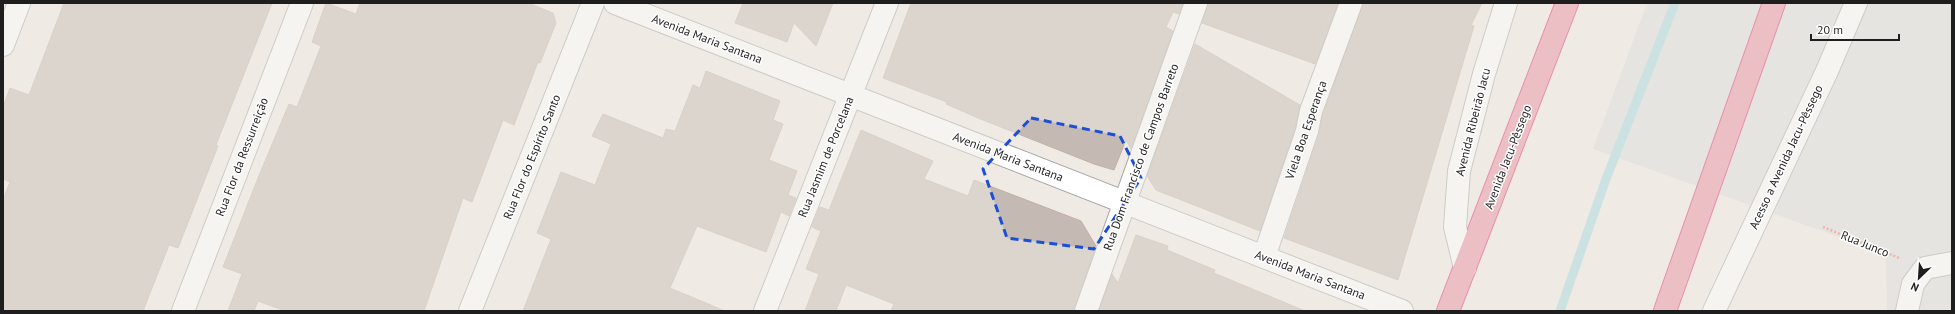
<svg xmlns="http://www.w3.org/2000/svg" width="1955" height="314" viewBox="0 0 1955 314" font-family="'PT Sans',sans-serif">
<rect width="100%" height="100%" fill="#efebe4"/>
<path fill="#dcdbdb" d="M1647,3h305v308h-65l-1,-57 -293,-105z"/>
<g fill="none" stroke-linecap="round" stroke-linejoin="round">
<path stroke="#a3d4de" stroke-width="9" d="M1560,311l46,-132 69,-176"/>
</g>
<path fill="#c4bab3" stroke="#c1b0a6" d="M64,3h208l-56,142 2,1 -40,102 -9,-3 -26,66h-140v-112l7,-17 -7,-3v-72l7,-19 19,7z
M326,3l30,11 4,-11h168l25,10 3,10 -16,40 -2,-1 -24,63 -11,-5 -31,82 -9,-4 -39,113h-139l-27,-10 -4,10h-26l14,-37 -19,-7 35,-89 31,-74 8,3 24,-61 -9,-4z
M743,3h90l-17,43 -22,-23 -7,19 -52,-19z
M911,3h272l-4,11 -6,-2 -7,15 7,4 -42,118 -5,-9 -12,30 -20,-6 -116,-46 -32,-14 1,-2 -64,-24z
M1208,3h130l-23,61 -113,-41z
M1363,3h119l-11,22 3,1 -76,254 -114,-42 35,-103 3,-17z
M1195,44l105,61 -5,23 -35,103 -104,-41 -9,-14z
M706,71l74,30 -7,19 10,4 -14,36 28,11 -9,24 8,3 -7,18 -8,-4 -15,40 -69,-26 -27,62 55,23h-202l28,-72 -14,-6 24,-61 34,13 16,-41 -19,-8 11,-22 60,24 3,-9 9,2 18,-46 7,3z
M861,130l72,31 -9,18 44,17 6,-16 107,41 15,25 -22,65h-183l3,-7 -48,-19 -10,26h-31l14,-37 -13,-5 15,-38 -9,-4 8,-20 9,3z
M1136,235l32,11 -1,4 48,20 -1,3 91,38h-206l13,-37 6,9z"/>
<g fill="none" stroke-linecap="round" stroke-linejoin="round">
<defs>
<path id="minor" d="M615,3l787,308
M3,45l16,-42
M1264,257l43,-126 4,-20 40,-108
M1465,268l-10,-41 4,-56 25,-97 22,-71
M183,311l119,-308
M470,311l123,-308
M765,311l122,-308
M1086,311l110,-308
M1714,311l113,-240 29,-68
M1907,311l6,-27 12,-16 27,-5"/>
<path id="highway" d="M1448,311l119,-308
M1665,311l109,-308"/>
</defs>
<use href="#minor" stroke="#a5a5a5" stroke-width="24"/>
<use href="#highway" stroke="#df1f6b" stroke-width="24"/>
<path stroke="#fd6e67" stroke-width="2.5" stroke-dasharray="2 2" stroke-linecap="butt" d="M1823,227l76,31"/>
<use href="#minor" stroke="#fff" stroke-width="22"/>
<use href="#highway" stroke="#e989a0" stroke-width="22"/>
</g>
<path d="M0 0H1955V314H0ZM1031,118l89,18 21,42 -47,71 -87,-11 -24,-69z" fill="#efebe4" fill-opacity=".55" fill-rule="evenodd"/>
<path fill="none" stroke="#1d4ed8" stroke-width="3" stroke-dasharray="8 5" stroke-linejoin="round" d="M1031,118l89,18 21,42 -47,71 -87,-11 -24,-69z"/>
<g text-anchor="middle" stroke-width="3" stroke-linejoin="round" paint-order="stroke">
<g font-size="12" fill="#1e1e1e" stroke="#fff">
<text transform="translate(707 39) rotate(21)" y="4">Avenida Maria Santana</text>
<text transform="translate(1473 122) rotate(-76)" y="4">Avenida Ribeirão Jacu</text>
<text transform="translate(1306 130) rotate(-71)" y="4">Viela Boa Esperança</text>
<text transform="translate(242 157) rotate(-69)" y="4">Rua Flor da Ressurreição</text>
<text transform="translate(532 157) rotate(-68)" y="4">Rua Flor do Espírito Santo</text>
<text transform="translate(826 157) rotate(-68)" y="4">Rua Jasmim de Porcelana</text>
<text transform="translate(1008 157) rotate(21)" y="4">Avenida Maria Santana</text>
<text transform="translate(1141 157) rotate(-70)" y="4">Rua Dom Francisco de Campos Barreto</text>
<text transform="translate(1508 157) rotate(-69)" y="4">Avenida Jacu-Pêssego</text>
<text transform="translate(1786 157) rotate(-65)" y="4">Acesso a Avenida Jacu-Pêssego</text>
<text transform="translate(1865 244) rotate(22)" y="4">Rua Junco</text>
<text transform="translate(1310 275) rotate(21)" y="4">Avenida Maria Santana</text>
</g>
</g>
<rect width="1955" height="314" fill="none" stroke="#1e1e1e" stroke-width="8"/>
<g transform="translate(1919 278) rotate(205)" stroke="#ffffff" stroke-width="3" paint-order="stroke">
<path d="M0-3L7 15L0 10L-7 15Z" fill="#1e1e1e"/>
<text y="-6" font-size="11" font-weight="bold" text-anchor="middle" fill="#1e1e1e">N</text>
</g>
<path d="M1811 34v6h88v-6" fill="none" stroke="#1e1e1e" stroke-width="2"/>
<text x="1817" y="34" font-size="12" fill="#1e1e1e" stroke="#ffffff" stroke-width="3" paint-order="stroke">20 m</text>
</svg>
